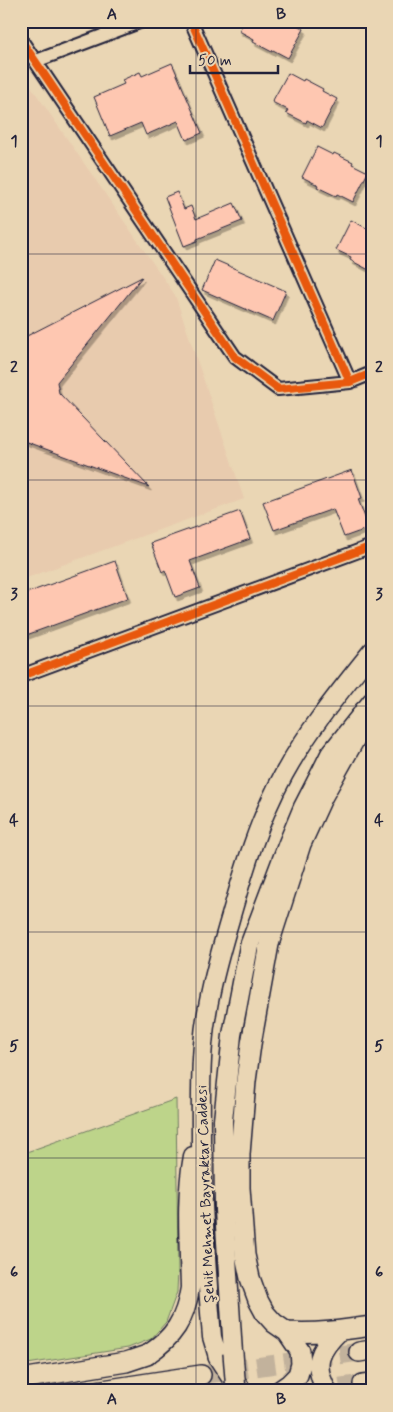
<svg xmlns="http://www.w3.org/2000/svg" width="393" height="1412" viewBox="0 0 393 1412" font-family="Mynerve,sans-serif">
<defs>
<filter id="shadow"><feDropShadow dx="2.5" dy="4" stdDeviation="0" flood-color="#0004"/></filter>
</defs>
<rect width="100%" height="100%" fill="#ead6b4"/>
<filter id="ink" filterUnits="userSpaceOnUse"><feTurbulence type="fractalNoise" baseFrequency=".02" numOctaves="2"/><feDisplacementMap in="SourceGraphic" scale="10" xChannelSelector="R" yChannelSelector="G"/><feConvolveMatrix kernelMatrix="1 2 1 2 8 2 1 2 1" color-interpolation-filters="sRGB"/></filter>
<g filter="url(#ink)">
<path fill="#e8cbae" d="M21,72l154,223 69,204 -223,81z"/>
<path fill="#bdd48a" stroke="#707b62" d="M176,1099l2,171 -1,22 -11,30 -15,17 -23,9 -107,17v-211z"/>
<path fill="#fec7b1" stroke="#22223b" filter="url(#shadow)" d="M244,21h46l14,8 -16,29 -15,-8 -1,2 -19,-10 1,-3 -15,-8z
M172,63l30,70 -16,7 -8,-19 -32,14 -5,-12 -31,13 -16,-39 30,-13 -2,-4 18,-8 2,4z
M288,73l15,8 1,-2 19,10 -1,2 15,8 -15,29 -15,-8 -1,3 -20,-10 2,-3 -16,-8z
M317,147l16,8 1,-2 19,9 -1,2 16,8 -15,30 -16,-8 -1,2 -19,-9 1,-2 -16,-8z
M177,192l7,17 7,-3 5,13 38,-16 8,18 -45,18v2l-13,5 -19,-49z
M351,220l21,11v34l-3,5 -19,-10 1,-3 -15,-7z
M215,260l71,31 -13,30 -71,-31z
M142,277l-85,105 2,11 90,94 -128,-47v-101z
M352,470l10,28 -4,1 11,29 -25,9 -11,-28 -59,21 -11,-28z
M240,511l10,28 -60,22 10,27 -25,9 -10,-27 -3,2 -11,-29z
M115,561l13,37 -107,39v-42z"/>
<g fill="none" stroke-linecap="round" stroke-linejoin="round">
<path stroke="#c2b29c" stroke-width="19" stroke-dasharray="19 9" stroke-linecap="butt" d="M201,1375l158,-23
M312,1391l51,-7"/>
<defs>
<path id="minor" d="M191,21l159,361
M21,40l214,317 43,32 72,-7 22,-9
M36,61l106,-40
M21,676l351,-130"/>
<path id="secondary" d="M233,1353l-9,-143 -1,-90 9,-85 17,-89 39,-103 15,-36 18,-35 9,-18 42,-53
M147,1355c27,-18 38,-35 43,-67 -1,-44 -5,-89 3,-132
M218,1357l-6,-20 -1,-12c-5,-60 -9,-121 -10,-181 0,-33 -1,-66 2,-99 3,-42 15,-85 27,-126 14,-49 29,-100 54,-145 24,-44 57,-84 88,-123"/>
<path id="primary" d="M287,1332c28,2 57,-2 85,-6
M359,1352l13,-2
M218,1357l13,20 8,9
M21,1379l105,-17 21,-7
M363,1384l9,-1
M96,1391l105,-16
M279,1391l10,-7 9,-9 3,-11 -1,-13 -13,-19 -13,-9 -9,-10 -7,-13 -8,-22 -5,-23 -5,-67v-34l6,-73 5,-37 18,-100 32,-100 22,-48 33,-59 8,-26
M327,1391c-15,-26 -8,-41 12,-60"/>
</defs>
<use href="#minor" stroke="#22223b" stroke-width="16"/>
<use href="#secondary" stroke="#22223b" stroke-width="21"/>
<use href="#primary" stroke="#22223b" stroke-width="22"/>
<use href="#minor" stroke="#ead6b4" stroke-width="12"/>
<use href="#secondary" stroke="#ead6b4" stroke-width="18"/>
<use href="#primary" stroke="#ead6b4" stroke-width="19"/>
<defs>
<path id="primary-bridge" d="M233,1353l3,38"/>
</defs>
<use href="#primary-bridge" stroke="#22223b" stroke-width="22" stroke-linecap="butt"/>
<use href="#primary-bridge" stroke="#ead6b4" stroke-width="19"/>
<path stroke="#00873e" stroke-width="6" stroke-dasharray="12 6" stroke-linecap="butt" d="M21,1347l3,2"/>
<defs>
<path id="cycleway" d="M191,21l159,361
M21,40l214,317 43,32 72,-7 22,-9
M21,676l351,-130"/>
</defs>
<use href="#cycleway" stroke="#ead6b4" stroke-width="11"/>
<use href="#cycleway" stroke="#e8590c" stroke-width="8"/>
</g>
</g>
<path fill="none" stroke="#22223b" stroke-width="1" stroke-opacity="0.55" d="M196,21v1370M21,254h351M21,480h351M21,706h351M21,932h351M21,1158h351"/>
<g text-anchor="middle" stroke-width="4.5" stroke-linejoin="round" paint-order="stroke">
<g font-size="15" fill="#22223b" stroke="#ead6b4">
<text transform="translate(205 1194) rotate(-92)" y="5">Şehit Mehmet Bayraktar Caddesi</text>
</g>
</g>
<rect width="393" height="1412" fill="none" stroke="#ead6b4" stroke-width="55"/>
<path d="M190 65v8h88v-8" fill="none" stroke="#22223b" stroke-width="2.5"/>
<text x="198" y="65" font-size="15" fill="#22223b" stroke="#ead6b4" stroke-width="4" paint-order="stroke">50 m</text>
<rect x="28" y="28" width="338" height="1356" fill="none" stroke="#22223b" stroke-width="2"/>
<g font-size="16" text-anchor="middle" font-weight="bold" fill="#22223b">
<text x="112" y="19">A</text>
<text x="281" y="19">B</text>
<text x="14" y="146">1</text>
<text x="379" y="146">1</text>
<text x="14" y="372">2</text>
<text x="379" y="372">2</text>
<text x="14" y="599">3</text>
<text x="379" y="599">3</text>
<text x="14" y="825">4</text>
<text x="379" y="825">4</text>
<text x="14" y="1051">5</text>
<text x="379" y="1051">5</text>
<text x="14" y="1277">6</text>
<text x="379" y="1277">6</text>
<text x="112" y="1404">A</text>
<text x="281" y="1404">B</text>
</g>
</svg>
